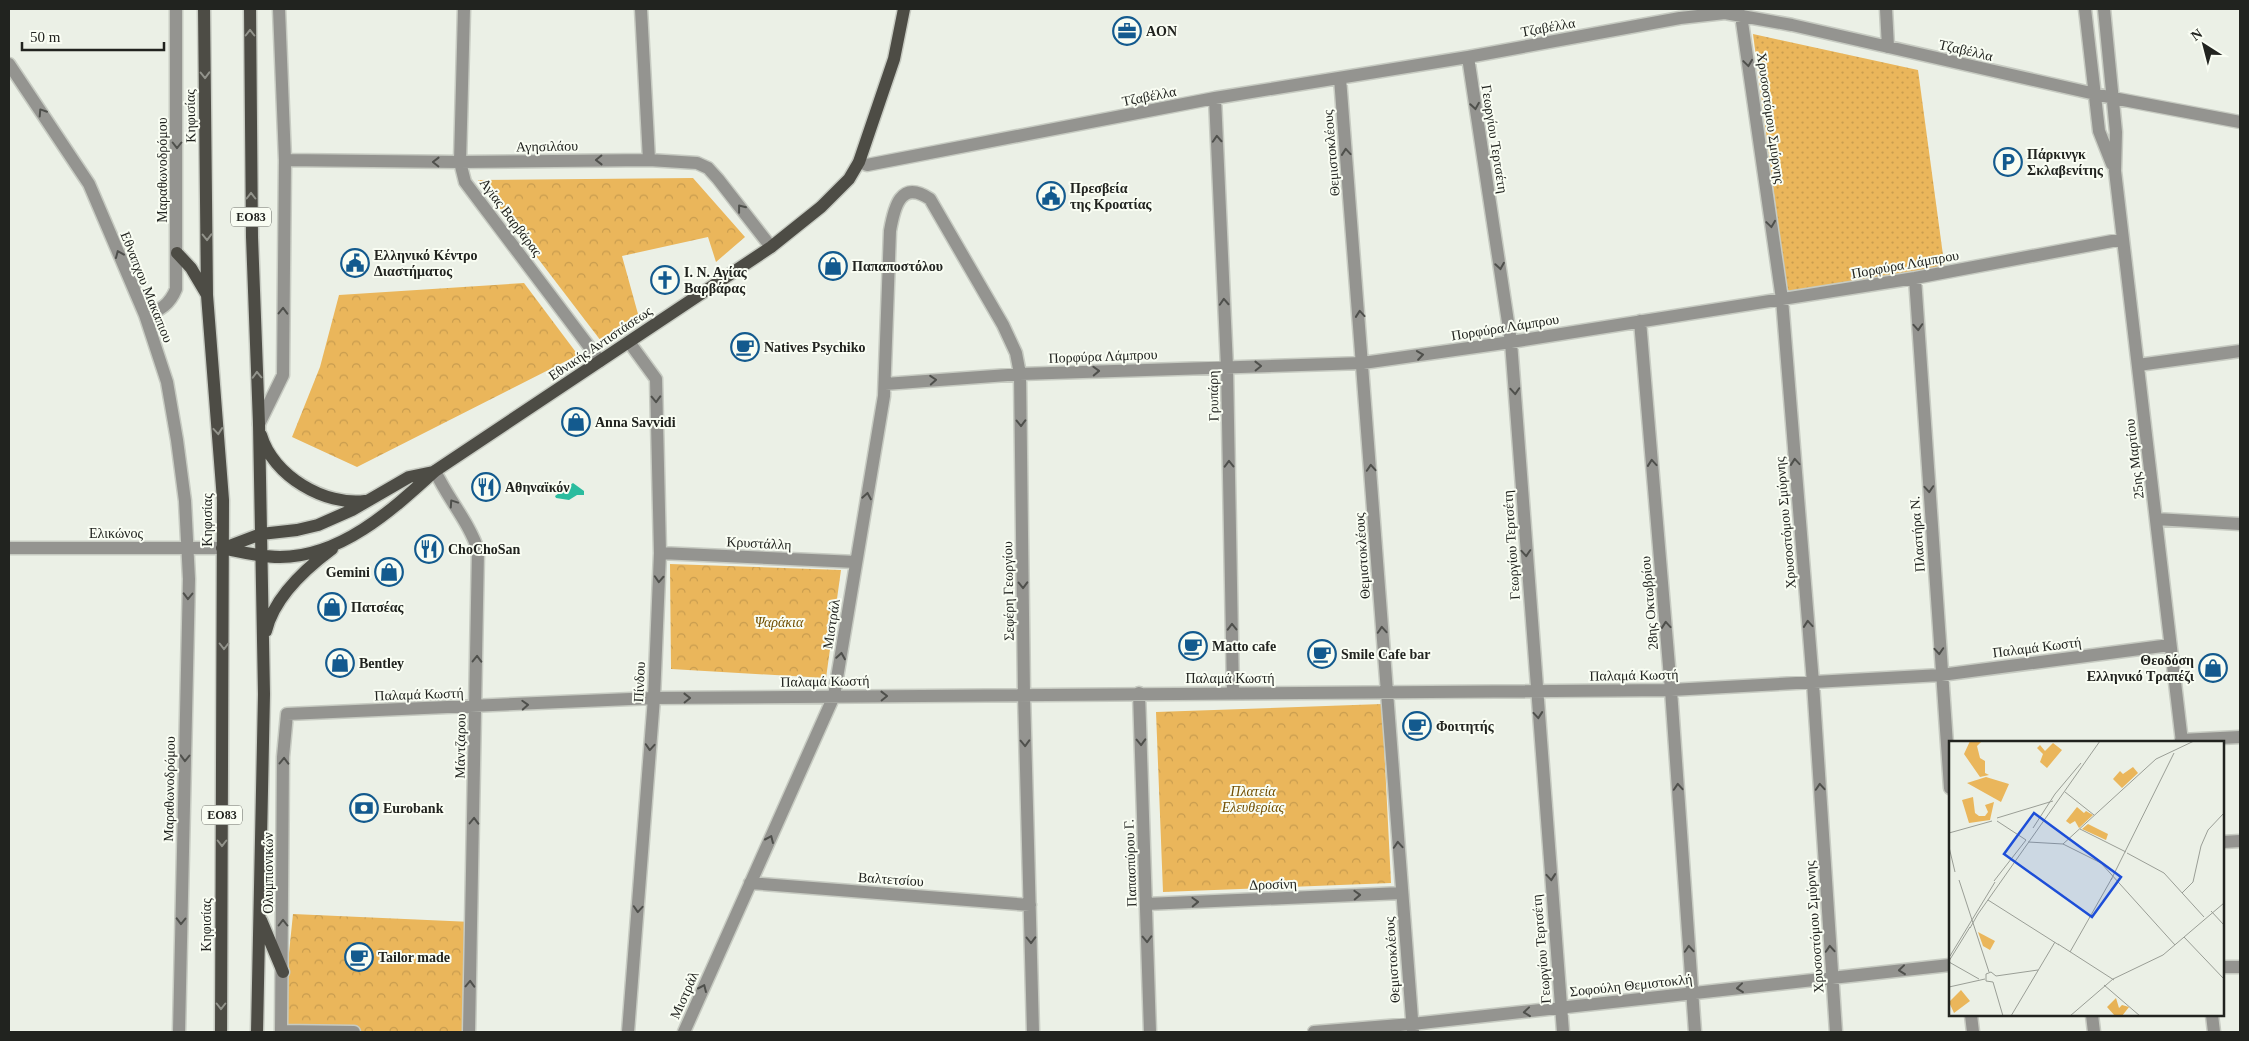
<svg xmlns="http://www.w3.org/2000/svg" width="2249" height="1041" viewBox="0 0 2249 1041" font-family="Georgia,serif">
<defs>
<pattern id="grass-dots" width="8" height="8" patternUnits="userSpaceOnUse" patternTransform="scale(1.25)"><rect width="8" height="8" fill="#eab65b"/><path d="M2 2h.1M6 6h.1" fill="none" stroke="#c89c4f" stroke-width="1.8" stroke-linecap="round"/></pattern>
<pattern id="park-crowns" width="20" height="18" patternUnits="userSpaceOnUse" patternTransform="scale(1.25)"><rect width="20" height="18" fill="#eab65b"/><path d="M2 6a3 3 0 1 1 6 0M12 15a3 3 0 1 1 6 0" fill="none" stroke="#c89c4f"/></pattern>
</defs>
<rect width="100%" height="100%" fill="#ebf0e6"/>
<path fill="url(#grass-dots)" d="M1753,34l165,36 27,200 -158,22z"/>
<path fill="url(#park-crowns)" d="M693,178l52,59 -29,25 -8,-25 -86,19 16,58 -37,27 -123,-161z
M524,283l54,72 -221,112 -65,-30 28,-70 19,-72z
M670,564l171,6 -15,108 -155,-9z
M1382,704l9,179 -228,9 -7,-180z
M293,914l179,8 -3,110 -188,-1z"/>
<path fill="#2abc9e" d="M573,483l11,8v4h-7l-8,5 -13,-2 -1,-2z"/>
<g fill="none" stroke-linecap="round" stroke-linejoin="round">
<defs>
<path id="minor" d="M464,9l-4,153 5,20 135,179
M641,9l8,151
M1886,9l2,38
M2085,9l14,122 13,33
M2104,9l12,123 -1,39 67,571
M1741,15l41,284 31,384 23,349
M1468,57l43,285 52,690
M9,64l80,120 56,131 22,67 10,58 8,61 4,78 -10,453
M1340,78l73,954
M1215,98l12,269 6,326
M285,160l175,2 189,-2 48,3 11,5 10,11 53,68
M859,162l8,3 348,-67 253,-41 212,-39 45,-5 67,12 321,73 127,24
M1915,278l35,510
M145,315c15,-4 25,-11 31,-26v-280
M1640,321l31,369 24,342
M2138,365l102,-14
M885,384l135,-10 343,-11 148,-21 404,-64 208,-39
M259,424l24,-49 2,-215 -6,-151
M435,471c13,28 34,51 43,79l-9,482
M2156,519l84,5
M9,548h213
M660,553l196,9
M1139,693l11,339
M2181,740l59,-3
M2223,842l17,-1
M750,883l280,22
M1146,904l256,-11
M2223,967h17
M1971,1015l2,17
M2092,1015l2,17
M2212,1015l2,17
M281,1031l73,1
M281,1032l2,-275 4,-43 367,-16 1017,-8 270,-15 229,-30
M628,1032l26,-334 6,-145 -4,-174 -27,-37
M684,1032l150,-336 50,-300 6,-165c4,-23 10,-52 40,-32l73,126 13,28 4,21 4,320 9,338
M1314,1032l98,-8 538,-59"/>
<path id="major" d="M204,9l3,286 16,205 -2,532
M250,9l2,228 7,187 5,270 -7,338
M177,253l14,15 16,27
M261,435c12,41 64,71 104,66
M222,548c20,4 38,9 58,9 61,0 112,-47 155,-86l336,-224 50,-40 28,-28 10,-17 35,-103 10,-50
M224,548l37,-14 36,-4 21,-5 34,-15 57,-33 24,-5
M266,631c8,-33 39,-62 66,-82
M261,920l22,52"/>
</defs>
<use href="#minor" stroke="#c7cbc2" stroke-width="15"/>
<use href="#major" stroke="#c7cbc2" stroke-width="15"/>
<use href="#minor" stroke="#949490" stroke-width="12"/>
<use href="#major" stroke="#4d4c45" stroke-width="12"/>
</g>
<defs><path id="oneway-chevron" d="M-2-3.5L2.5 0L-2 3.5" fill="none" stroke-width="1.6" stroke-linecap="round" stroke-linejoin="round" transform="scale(1.25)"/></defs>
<g stroke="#92938b">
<use href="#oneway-chevron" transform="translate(250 33) rotate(-90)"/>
<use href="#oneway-chevron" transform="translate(205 75) rotate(89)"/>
<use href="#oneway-chevron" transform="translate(251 196) rotate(-90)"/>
<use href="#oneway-chevron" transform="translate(207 237) rotate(89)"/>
<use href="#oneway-chevron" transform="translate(257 375) rotate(-92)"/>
<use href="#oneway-chevron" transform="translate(218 431) rotate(85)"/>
<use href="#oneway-chevron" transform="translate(224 646) rotate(90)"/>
<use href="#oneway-chevron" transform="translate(222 843) rotate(90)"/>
<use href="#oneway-chevron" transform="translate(221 1006) rotate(90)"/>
</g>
<g stroke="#4f504c">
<use href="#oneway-chevron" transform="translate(1748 63) rotate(82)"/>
<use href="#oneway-chevron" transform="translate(1475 106) rotate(81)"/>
<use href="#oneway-chevron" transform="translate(42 112) rotate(-123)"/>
<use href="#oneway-chevron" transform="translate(1217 139) rotate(-93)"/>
<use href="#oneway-chevron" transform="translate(177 145) rotate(90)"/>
<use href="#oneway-chevron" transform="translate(1346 152) rotate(-95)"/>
<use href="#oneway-chevron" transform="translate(599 160) rotate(179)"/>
<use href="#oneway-chevron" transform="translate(436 162) rotate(-179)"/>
<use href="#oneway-chevron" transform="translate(741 208) rotate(-128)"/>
<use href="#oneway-chevron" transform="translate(1771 224) rotate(82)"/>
<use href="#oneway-chevron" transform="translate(119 254) rotate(-113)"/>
<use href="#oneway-chevron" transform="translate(1500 266) rotate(81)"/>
<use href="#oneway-chevron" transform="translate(1224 302) rotate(-93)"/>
<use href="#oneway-chevron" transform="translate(283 311) rotate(-89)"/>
<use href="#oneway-chevron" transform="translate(1360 314) rotate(-95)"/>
<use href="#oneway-chevron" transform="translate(1918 327) rotate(86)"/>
<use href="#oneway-chevron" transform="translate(1420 355) rotate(-8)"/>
<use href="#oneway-chevron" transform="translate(1258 366) rotate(-1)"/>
<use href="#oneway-chevron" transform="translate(1096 371) rotate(-2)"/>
<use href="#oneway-chevron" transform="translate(933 380) rotate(-4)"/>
<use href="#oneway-chevron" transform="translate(1515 391) rotate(86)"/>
<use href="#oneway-chevron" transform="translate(656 399) rotate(88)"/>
<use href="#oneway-chevron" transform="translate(1021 423) rotate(89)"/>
<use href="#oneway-chevron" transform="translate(1795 462) rotate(-95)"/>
<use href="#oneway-chevron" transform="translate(1652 463) rotate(-95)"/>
<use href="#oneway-chevron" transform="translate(1229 464) rotate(-91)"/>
<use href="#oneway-chevron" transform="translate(1371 468) rotate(-94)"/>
<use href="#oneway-chevron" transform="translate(1929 489) rotate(86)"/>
<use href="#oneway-chevron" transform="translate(867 496) rotate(-80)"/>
<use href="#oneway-chevron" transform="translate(453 503) rotate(-124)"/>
<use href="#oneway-chevron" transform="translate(1526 553) rotate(86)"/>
<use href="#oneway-chevron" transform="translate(659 579) rotate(93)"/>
<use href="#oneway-chevron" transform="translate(1023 585) rotate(89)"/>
<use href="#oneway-chevron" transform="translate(188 596) rotate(91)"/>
<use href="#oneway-chevron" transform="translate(1808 624) rotate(-95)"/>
<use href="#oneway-chevron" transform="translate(1666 625) rotate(-95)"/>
<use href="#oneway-chevron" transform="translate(1232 627) rotate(-91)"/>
<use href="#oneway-chevron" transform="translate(1382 630) rotate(-94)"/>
<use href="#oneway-chevron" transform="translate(1939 651) rotate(86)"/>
<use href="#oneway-chevron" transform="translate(841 656) rotate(-81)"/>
<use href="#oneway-chevron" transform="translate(477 659) rotate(-89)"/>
<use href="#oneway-chevron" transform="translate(884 696) rotate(-1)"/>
<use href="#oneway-chevron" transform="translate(687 698) rotate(-1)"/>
<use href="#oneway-chevron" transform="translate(525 705) rotate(-3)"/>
<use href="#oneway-chevron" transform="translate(1538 715) rotate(85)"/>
<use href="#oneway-chevron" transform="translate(1141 742) rotate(88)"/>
<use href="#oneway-chevron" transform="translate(1025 743) rotate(88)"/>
<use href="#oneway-chevron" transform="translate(650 747) rotate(94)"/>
<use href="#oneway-chevron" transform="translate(185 758) rotate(91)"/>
<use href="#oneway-chevron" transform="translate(284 761) rotate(-89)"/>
<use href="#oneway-chevron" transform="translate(1678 787) rotate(-94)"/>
<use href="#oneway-chevron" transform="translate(1820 787) rotate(-94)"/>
<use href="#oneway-chevron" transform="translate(474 821) rotate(-89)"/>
<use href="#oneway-chevron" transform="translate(770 839) rotate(-66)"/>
<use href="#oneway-chevron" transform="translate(1398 845) rotate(-94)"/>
<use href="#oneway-chevron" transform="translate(1551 877) rotate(85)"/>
<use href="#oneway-chevron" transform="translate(1357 895) rotate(-2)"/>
<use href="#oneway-chevron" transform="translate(1195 902) rotate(-2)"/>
<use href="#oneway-chevron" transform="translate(638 909) rotate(94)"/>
<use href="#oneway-chevron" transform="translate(181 921) rotate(91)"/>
<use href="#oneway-chevron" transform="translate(283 923) rotate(-90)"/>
<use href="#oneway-chevron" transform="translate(1147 939) rotate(88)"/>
<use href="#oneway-chevron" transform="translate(1031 940) rotate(89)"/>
<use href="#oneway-chevron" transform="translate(1689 949) rotate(-94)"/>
<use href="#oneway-chevron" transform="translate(1830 949) rotate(-94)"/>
<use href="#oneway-chevron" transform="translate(1902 970) rotate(174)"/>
<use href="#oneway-chevron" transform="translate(470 984) rotate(-88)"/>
<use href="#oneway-chevron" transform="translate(703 988) rotate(-66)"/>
<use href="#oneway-chevron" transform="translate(1740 988) rotate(174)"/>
<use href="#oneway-chevron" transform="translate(1527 1012) rotate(174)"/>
</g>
<defs>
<symbol id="office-ring" viewBox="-11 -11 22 22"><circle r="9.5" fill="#f9fdf3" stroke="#135a8e" stroke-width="1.5"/><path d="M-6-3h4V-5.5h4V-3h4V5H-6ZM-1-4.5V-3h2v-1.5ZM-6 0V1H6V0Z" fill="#135a8e"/></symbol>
<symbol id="parking-ring" viewBox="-11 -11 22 22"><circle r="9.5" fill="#f9fdf3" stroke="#135a8e" stroke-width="1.5"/><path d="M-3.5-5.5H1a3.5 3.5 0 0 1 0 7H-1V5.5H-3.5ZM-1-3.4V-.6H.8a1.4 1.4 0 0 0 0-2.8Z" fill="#135a8e"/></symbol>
<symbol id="civic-ring" viewBox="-11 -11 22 22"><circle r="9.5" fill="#f9fdf3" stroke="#135a8e" stroke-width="1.5"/><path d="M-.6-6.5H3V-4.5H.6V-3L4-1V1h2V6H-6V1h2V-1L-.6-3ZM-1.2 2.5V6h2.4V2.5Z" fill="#135a8e"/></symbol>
<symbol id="shop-ring" viewBox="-11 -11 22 22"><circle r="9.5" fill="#f9fdf3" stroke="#135a8e" stroke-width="1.5"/><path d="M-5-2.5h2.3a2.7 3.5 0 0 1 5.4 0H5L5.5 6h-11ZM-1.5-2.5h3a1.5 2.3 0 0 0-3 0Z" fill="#135a8e"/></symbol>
<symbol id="church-ring" viewBox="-11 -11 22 22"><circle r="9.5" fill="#f9fdf3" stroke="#135a8e" stroke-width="1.5"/><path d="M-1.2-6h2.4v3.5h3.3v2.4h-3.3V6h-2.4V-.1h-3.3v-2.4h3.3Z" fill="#135a8e"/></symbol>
<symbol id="cafe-ring" viewBox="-11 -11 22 22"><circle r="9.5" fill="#f9fdf3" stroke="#135a8e" stroke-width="1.5"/><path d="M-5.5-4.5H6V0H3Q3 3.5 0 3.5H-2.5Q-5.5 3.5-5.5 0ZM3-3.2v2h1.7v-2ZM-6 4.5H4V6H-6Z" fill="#135a8e"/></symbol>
<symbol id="restaurant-ring" viewBox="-11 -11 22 22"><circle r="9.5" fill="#f9fdf3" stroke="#135a8e" stroke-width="1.5"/><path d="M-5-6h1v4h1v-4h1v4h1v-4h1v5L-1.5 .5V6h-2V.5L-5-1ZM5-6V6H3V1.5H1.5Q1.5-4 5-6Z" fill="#135a8e"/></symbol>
<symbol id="bank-ring" viewBox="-11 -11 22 22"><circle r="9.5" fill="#f9fdf3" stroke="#135a8e" stroke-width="1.5"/><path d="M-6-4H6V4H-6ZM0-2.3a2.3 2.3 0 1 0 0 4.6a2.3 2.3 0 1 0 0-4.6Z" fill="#135a8e"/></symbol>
</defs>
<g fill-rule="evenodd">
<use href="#office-ring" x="1111" y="15" width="32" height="32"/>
<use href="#parking-ring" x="1992" y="146" width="32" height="32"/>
<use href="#civic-ring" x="1035" y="180" width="32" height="32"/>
<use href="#civic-ring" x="339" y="247" width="32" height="32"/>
<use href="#shop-ring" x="817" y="250" width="32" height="32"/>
<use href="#church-ring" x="649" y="264" width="32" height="32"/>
<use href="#cafe-ring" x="729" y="331" width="32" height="32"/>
<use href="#shop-ring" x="560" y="406" width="32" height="32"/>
<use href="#restaurant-ring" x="470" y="471" width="32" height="32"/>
<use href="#restaurant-ring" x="413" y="533" width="32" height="32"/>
<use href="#shop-ring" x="373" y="556" width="32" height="32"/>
<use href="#shop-ring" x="316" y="591" width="32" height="32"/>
<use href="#cafe-ring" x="1177" y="630" width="32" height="32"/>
<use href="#cafe-ring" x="1306" y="638" width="32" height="32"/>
<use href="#shop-ring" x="324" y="647" width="32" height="32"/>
<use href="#shop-ring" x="2197" y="652" width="32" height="32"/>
<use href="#cafe-ring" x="1401" y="710" width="32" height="32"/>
<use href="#bank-ring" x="348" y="792" width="32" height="32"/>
<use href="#cafe-ring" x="343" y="941" width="32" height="32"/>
</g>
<g text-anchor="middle" stroke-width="4" stroke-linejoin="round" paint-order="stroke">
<g fill="#f9fdf3" stroke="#62645f" stroke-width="1">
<rect x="231" y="207.5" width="40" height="19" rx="4"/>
<rect x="202" y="805.5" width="40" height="19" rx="4"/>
</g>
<g font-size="12" font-weight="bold" fill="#21231f">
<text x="251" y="221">ΕΟ83</text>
<text x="222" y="819">ΕΟ83</text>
</g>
<g font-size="14" fill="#21231f" stroke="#f9fdf3">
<text transform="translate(1548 27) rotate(-10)" y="5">Τζαβέλλα</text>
<text transform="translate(1966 50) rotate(13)" y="5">Τζαβέλλα</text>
<text transform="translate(1149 96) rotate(-11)" y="5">Τζαβέλλα</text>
<text transform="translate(190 116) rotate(-91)" y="5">Κηφισίας</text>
<text transform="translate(1771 118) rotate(82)" y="5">Χρυσοστόμου Σμύρνης</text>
<text transform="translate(1495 139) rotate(81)" y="5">Γεωργίου Τερτσέτη</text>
<text transform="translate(547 146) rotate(-1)" y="5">Αγησιλάου</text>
<text transform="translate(1331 153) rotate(-95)" y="5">Θεμιστοκλέους</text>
<text transform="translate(162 170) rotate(-90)" y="5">Μαραθωνοδρόμου</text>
<text transform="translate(511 217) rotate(53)" y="5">Αγίας Βαρβάρας</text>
<text transform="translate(1905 264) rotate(-10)" y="5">Πορφύρα Λάμπρου</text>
<text transform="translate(147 287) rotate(68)" y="5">Εθναπχου Μακαπιου</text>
<text transform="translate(1505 327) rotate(-9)" y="5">Πορφύρα Λάμπρου</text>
<text transform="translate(600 343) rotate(-34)" y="5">Εθνικής Αντιστάσεως</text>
<text transform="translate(1103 356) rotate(-2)" y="5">Πορφύρα Λάμπρου</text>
<text transform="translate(1213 396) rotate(-91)" y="5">Γρυπάρη</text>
<text transform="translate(2134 459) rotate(-97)" y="5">25ης Μαρτίου</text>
<text transform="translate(207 520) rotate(-90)" y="5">Κηφισίας</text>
<text transform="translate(1785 523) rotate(-95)" y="5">Χρυσοστόμου Σμύρνης</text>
<text x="116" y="538">Ελικώνος</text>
<text transform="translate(1917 534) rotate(-94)" y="5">Πλαστήρα Ν.</text>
<text transform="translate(759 543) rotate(3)" y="5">Κρυστάλλη</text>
<text transform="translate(1511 545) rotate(-94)" y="5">Γεωργίου Τερτσέτη</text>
<text transform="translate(1362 556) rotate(-94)" y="5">Θεμιστοκλέους</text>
<text transform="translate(1008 591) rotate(-91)" y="5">Σεφέρη Γεωργίου</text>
<text transform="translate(1649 603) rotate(-95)" y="5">28ης Οκτωβρίου</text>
<text transform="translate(831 624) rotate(-81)" y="5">Μιστράλ</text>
<text transform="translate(2037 647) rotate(-7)" y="5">Παλαμά Κωστή</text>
<text transform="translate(1634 675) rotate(-1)" y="5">Παλαμά Κωστή</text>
<text x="1230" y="683">Παλαμά Κωστή</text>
<text transform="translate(825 681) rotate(-1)" y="5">Παλαμά Κωστή</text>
<text transform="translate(639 682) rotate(-87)" y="5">Πίνδου</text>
<text transform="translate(419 694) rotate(-2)" y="5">Παλαμά Κωστή</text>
<text transform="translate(460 746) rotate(-89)" y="5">Μάντζαρου</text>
<text transform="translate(169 789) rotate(-89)" y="5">Μαραθωνοδρόμου</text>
<text transform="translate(1130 863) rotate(-92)" y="5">Παπασπύρου Γ.</text>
<text transform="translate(268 873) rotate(-90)" y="5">Ολυμπιονικών</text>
<text transform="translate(891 879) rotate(4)" y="5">Βαλτετσίου</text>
<text transform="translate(1273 884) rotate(-2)" y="5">Δροσίνη</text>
<text transform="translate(206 925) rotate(-90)" y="5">Κηφισίας</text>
<text transform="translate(1814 927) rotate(-94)" y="5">Χρυσοστόμου Σμύρνης</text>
<text transform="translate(1541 949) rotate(-95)" y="5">Γεωργίου Τερτσέτη</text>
<text transform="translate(1392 960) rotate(-94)" y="5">Θεμιστοκλέους</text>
<text transform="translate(1631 985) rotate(-6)" y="5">Σοφούλη Θεμιστοκλή</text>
<text transform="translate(684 995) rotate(-66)" y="5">Μιστράλ</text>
</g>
<g font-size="14" font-weight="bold" fill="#21231f" stroke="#f9fdf3" text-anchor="start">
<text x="1146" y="36">AON</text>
<text x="2027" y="159">Πάρκινγκ<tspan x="2027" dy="16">Σκλαβενίτης</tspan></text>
<text x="1070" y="193">Πρεσβεία<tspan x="1070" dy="16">της Κροατίας</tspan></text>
<text x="374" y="260">Ελληνικό Κέντρο<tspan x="374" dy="16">Διαστήματος</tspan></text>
<text x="852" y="271">Παπαποστόλου</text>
<text x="684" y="277">Ι. Ν. Αγίας<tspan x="684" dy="16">Βαρβάρας</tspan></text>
<text x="764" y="352">Natives Psychiko</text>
<text x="595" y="427">Anna Savvidi</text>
<text x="505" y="492">Αθηναϊκόν</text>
<text x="448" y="554">ChoChoSan</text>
<text x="370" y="577" text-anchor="end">Gemini</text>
<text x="351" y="612">Πατσέας</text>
<text x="1212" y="651">Matto cafe</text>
<text x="1341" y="659">Smile Cafe bar</text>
<text x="2194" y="665" text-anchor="end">Θεοδόση<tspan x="2194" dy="16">Ελληνικό Τραπέζι</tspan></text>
<text x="359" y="668">Bentley</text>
<text x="1436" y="731">Φοιτητής</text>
<text x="383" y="813">Eurobank</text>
<text x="378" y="962">Tailor made</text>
</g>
<g font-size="14" font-style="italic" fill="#714e01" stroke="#f9fdf3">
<text x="779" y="627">Ψαράκια</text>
<text x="1253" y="796">Πλατεία<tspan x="1253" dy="16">Ελευθερίας</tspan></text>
</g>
</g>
<g transform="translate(1949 741)">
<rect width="275" height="275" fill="#ebf0e6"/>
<path d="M29,191l17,9 -5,9 -7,-4z" fill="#eab65b"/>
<path d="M167,257l3,10 3,-3 7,2 -7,9h-7l-8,-9z" fill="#e7b255"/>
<path d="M21,0h12l-5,5 3,12 5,3v12l4,2 -9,2 -16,-23zM37,36l23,7 -8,18 -34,-19zM24,56l2,16 4,3h6l3,-4 -3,-7 9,-3 -4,18 -21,3 -7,-23zM12,249l9,11 -16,12 -5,-11z" fill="#eab65b"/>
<path d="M184,26l5,6 -16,15 -9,-9 7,-8 3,3zM128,66l7,6 2,-2 7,4 -14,13 -4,-7 -5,3 -4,-3zM139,83l20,10 -2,6 -24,-11z" fill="#eab65b"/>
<path d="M104,2l9,7 -15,18 -7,-6 3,-8 -6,-6 3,-3 5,6z" fill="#eab65b"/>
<path fill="none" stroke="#9a9e96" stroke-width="1" d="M116,51l29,23M48,77l56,-17M48,80l29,19M84,87l22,-34 26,-31M131,88l46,23M0,92l43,-12M79,101l35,2 93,-85 38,-18M114,103l38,19 74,82M0,106l6,25M178,112l37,20 40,44M10,139l30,92M162,139l63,-127M45,140l32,-41M233,152l11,-11 8,-36 7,-16 16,-17M39,159l71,45M262,170l13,14M29,173l122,-173M21,187l8,-14M235,196l40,42M109,203l56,36M121,211l42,-74M1,215l45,-74M0,220l21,-34M0,221l30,17M47,235l42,-6M44,241l10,34M44,241l-7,-1v-7l5,-2 5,4M155,244l36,31M0,246l36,-8M62,275l44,-74M121,275l43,-37 50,-24 61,-52"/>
<path fill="#1d4ed8" fill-opacity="0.15" stroke="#1d4ed8" stroke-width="2.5" d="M85,72l87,64 -29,40 -88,-63z"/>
<rect width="275" height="275" fill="none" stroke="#21231f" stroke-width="2.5"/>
</g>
<rect width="2249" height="1041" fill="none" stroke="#21231f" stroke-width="20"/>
<g transform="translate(2204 45) rotate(324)" stroke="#f9fdf3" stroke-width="4" paint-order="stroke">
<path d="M0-4L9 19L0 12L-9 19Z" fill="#21231f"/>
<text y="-8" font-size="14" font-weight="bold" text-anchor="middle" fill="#21231f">N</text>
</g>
<path d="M22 42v8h142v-8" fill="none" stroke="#21231f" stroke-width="2.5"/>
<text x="30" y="42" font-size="15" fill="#21231f" stroke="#f9fdf3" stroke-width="4" paint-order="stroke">50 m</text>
</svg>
